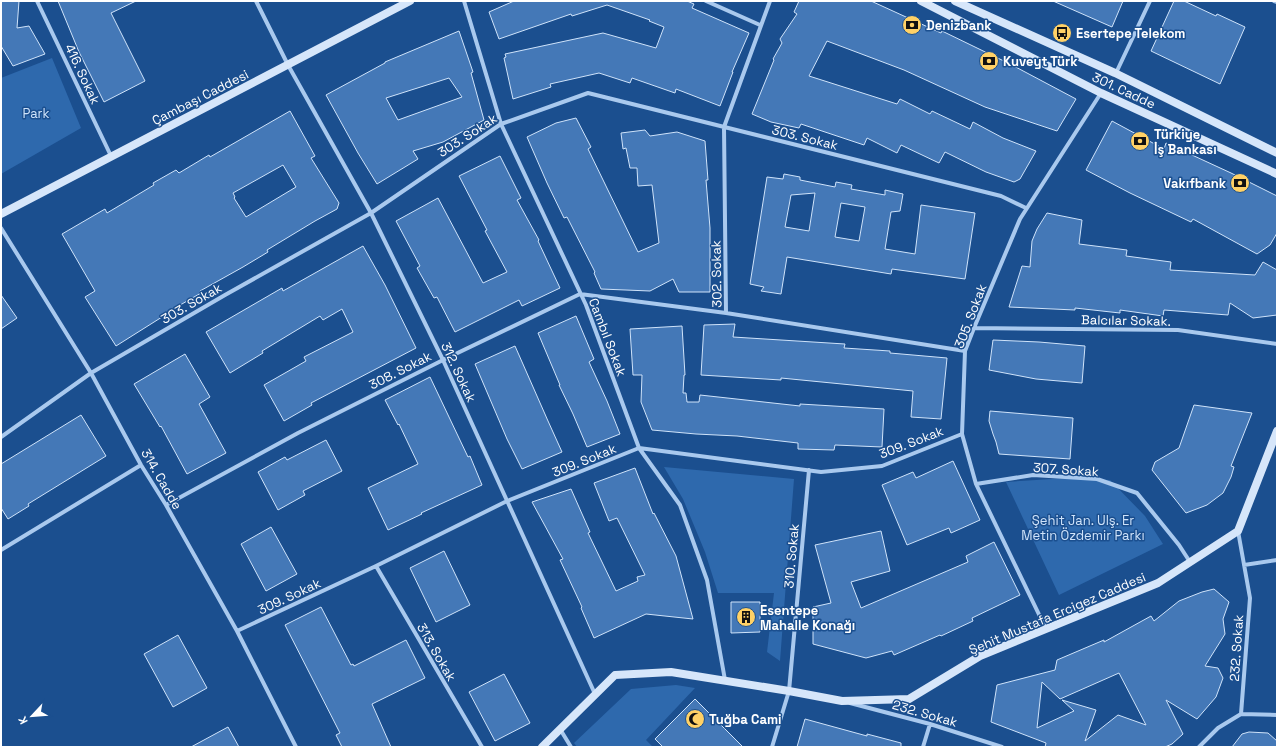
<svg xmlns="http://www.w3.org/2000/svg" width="1278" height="748" viewBox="0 0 1278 748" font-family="'Space Grotesk',sans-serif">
<rect width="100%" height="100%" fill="#1b4f8f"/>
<path fill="#2e69ad" d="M52,58l29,70 -80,46v-96z
M664,467l130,12 -14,182 -13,-9 7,-59h-56l-13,-41 -22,-53z
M1068,478l42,2 35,36 18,28 -104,51 -53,-113z
M676,685l19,3 -49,52 7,7h-76l-3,-4 57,-54z"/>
<path fill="#4478b7" stroke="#cfe3fa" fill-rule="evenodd" d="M1,1h18l-2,27 12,-2 16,28 -32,12 -12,-20z
M58,1h78l-25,12 34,68 -41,21 -25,-50z
M514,1h173l7,3 -2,4 57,25 -17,39h1l-13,34 -44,-17 -1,4 -43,-15 -2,5 -31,-10 -49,11 1,3 -38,12 -9,-41 2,-1 -1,-3 98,-21 53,15 8,-21 -15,-6 1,-1 -43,-15 -35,11 -1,-2 -72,25 -10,-27z
M799,1h72l70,32 1,-2 68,33 66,35 -19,32 -72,-24 -81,-37 -77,-29 -18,35 88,28 3,-5 30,15 2,-3 38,18 3,-7 30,16 33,13 -16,28 -6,3 -28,-10 -41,-20 -6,11 -38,-18 -4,8 -30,-15 -3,7 -63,-21 -2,4 -28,-6 -19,-8 22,-54 -1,-1 9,-16 -2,-4 17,-25 -3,-2z
M1053,1h70l-11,26z
M1174,1h10l32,15 1,-2 28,13 -25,57 -69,-33z
M459,31l14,41 -2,1 13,47 -41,22 -30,9 5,8 -41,25 -19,-31 -32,-58 59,-32v-1zM449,78l13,19 -64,23 -12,-22z
M290,111l25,45 -4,2 28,45 -2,6 -22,12 -48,29 1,2 -25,15 -43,24 1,2 -40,23 1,1 -46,29 -31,-49 10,-6 -33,-57 43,-25 2,4 47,-28 -1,-2 23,-13 3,3 30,-18 1,2zM283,165l13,22 -50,30 -12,-19 1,-1 -2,-4z
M576,118l15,29 -3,2 50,103 21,-9 -7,-58 -14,1 -1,-18h-7l-4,-20 -3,1 -2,-16 24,-3 5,6 27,-4 28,9 3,39h-2l4,48v64h-31l-6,-13 -23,12 -49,-2 -7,-16 1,-1 -28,-55 -3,1 -17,-35 -20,-46 29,-14z
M1112,121l52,28 2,-6 65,30 46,23v37l-7,12 -13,9 -64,-35 -2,3 -61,-29 -44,-23z
M500,156l21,42 -4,2 22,40 -1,1 22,47 -38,18 -3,-6 -64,32 -18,-35 -3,1 -17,-30 3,-2 -24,-45 42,-23 45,85 24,-11 -22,-41 2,-1 -28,-54z
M784,174l16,3v3l35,7 1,-5 16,3 -1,4 34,6v-5l18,4 -3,17 -9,1 -6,37 30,5 6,-49 54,8 -10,66 -73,-10 -1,5 -104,-17 -6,37 -20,-3 3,-4 -14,-3 17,-107 16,2zM815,193l-6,38 -24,-4 6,-32zM841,203l24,4 -6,34 -24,-4z
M1047,213l35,7 -3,24 48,6 -1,6 45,6 -1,8 85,5 8,-13 14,8v45l-24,3 -23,-15 -2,12 -64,-5 -1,6 -43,-6v3l-45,-5v2l-66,-3 13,-41 8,1 2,-26 5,-12z
M363,246l22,39 31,63 -105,55 1,2 -28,16 -20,-36 42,-24 -2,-4 49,-25 -11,-23 -19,11 -3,-4 -58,35 1,2 -33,20 -24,-41 76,-44 1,3z
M1,295l16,23 -16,11z
M576,316l18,43 -5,3 18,39 13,33 -33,13 -14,-33 -14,-29h1l-22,-52z
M735,324l-2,13 112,7 -1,4 46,3v2l57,5 -6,61 -30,-2 2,-26 -132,-13v2l-80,-5 3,-50z
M682,326l3,49h-1l-1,18h3l1,9h12l1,-7 100,11v-2l84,5 -2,38 -47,-2 -1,5 -36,-1v-6l-61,-7 -41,-2 -44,-4 -11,-28 1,-27h-9l-3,-46z
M993,340l46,2 46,4 -3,37 -46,-4 -47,-9z
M515,346l33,75 14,31 -40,17 -15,-30 -32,-75z
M185,354l25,43 -11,7 27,49 -39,21 -26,-48 -1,1 -26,-43z
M430,377l38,80 2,-1 12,29 -61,28 1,1 -34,16 -20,-42 50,-24 -19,-40 -1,1 -13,-25z
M1194,405l58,8 -21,53 3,1 -3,10 -8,16 -16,12 -21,8 -34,-43 3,-8 24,-14z
M990,411l83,7 -3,41 -71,-5 -3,-12 -3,-8 -4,-13z
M81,415l25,41 -78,48 1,2 -21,13 -7,-11v-44z
M326,440l16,31 -39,20 2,4 -27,15 -20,-38 27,-15 2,3z
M953,461l27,59 -29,13 -2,-5 -42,17 -25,-60 31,-13 3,6z
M635,468l18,46 1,-1 22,43 17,63 -47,-5 -52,24 -13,-30 1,-1 -22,-47 3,-1 -31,-57 39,-13 19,43 -2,1 28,58 22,-10 -1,-4 8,-2 -28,-57 -8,3 -15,-38z
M271,527l26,47 -31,17 -25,-47z
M881,531l9,40 -39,11 10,26 107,-46 -2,-6 28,-14 26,53 -48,23 1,3 -32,15 -1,-1 -46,20 -2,-4 -26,7 -53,-14v-37l18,-4 -16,-58z
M444,551l26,54 -34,17 -26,-54z
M1214,589l15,13 -6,17 2,15 -20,32 13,2 5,10 -7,19 -19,22 -31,-19 17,34 -11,10 -7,3h-120l1,-4 -55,-21 6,-37 58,-15 2,-10 47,-20v2l47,-26 3,5 25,-20 23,-9zM1119,673l27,52 -28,-10 -33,26 11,-31 -34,-10 12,11 -37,17 5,-46 18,17z
M731,602h29v30l-29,1z
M321,607l30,58 2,-1 1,2 52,-26 19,38 -53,26 19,43h-49l-6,-12 4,-2 -55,-108z
M178,635l29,53 -34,19 -29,-53z
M504,674l26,49 -35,18 -26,-49z
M695,699l48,48h-80l-8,-8z
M805,719l62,17v-2l34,9v4h-104z
M228,727l11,20h-48z
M1249,732l19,1 9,8v6h-45l10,-13z"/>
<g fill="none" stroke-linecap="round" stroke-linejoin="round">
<path stroke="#a9c9ee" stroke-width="4" d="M37,1l74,155
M256,1l32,64 83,148 72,147 152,334
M464,1l37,123 85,181 53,143 41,57 27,75 18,100
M706,1l54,24
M770,1l-46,126 2,186 239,38
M1274,1l3,1
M1116,73l34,-72
M1,228l90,145 50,92 25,40 71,126 59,116
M974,328l204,2 99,14
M1,437l90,-64 134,-78 146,-82 130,-89 87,-31 413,103 25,12
M976,484l57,-9 64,4 40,14 42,52 11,17
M166,505l132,-72 145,-73 137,-66 146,19
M1,550l140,-85
M1244,565l33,-5
M376,566l106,181
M1046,629l-70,-145 -14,-50 3,-83 9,-23 46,-109 81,-126
M237,631l139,-65 131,-65 132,-53 182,24 61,-6 80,-32
M850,703l80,21 72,23
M1241,714l36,1
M560,729l11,18
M772,747l17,-56 20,-221
M923,747l7,-23
M1199,747l19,-19 23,-14 9,-116 -12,-67"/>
<path stroke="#d6e6fa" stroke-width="8" d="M921,1l180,92 176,81
M955,1l160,72 162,80
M1,214l409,-213
M542,747l73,-72 56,-3 118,19 53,10 67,-2 71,-43 178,-73 80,-52 39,-100"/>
</g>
<defs>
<symbol id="bank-disc" viewBox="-11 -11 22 22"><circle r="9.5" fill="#ffd166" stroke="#1b4f8f"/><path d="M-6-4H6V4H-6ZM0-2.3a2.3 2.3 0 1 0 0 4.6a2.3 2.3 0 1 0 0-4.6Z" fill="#111"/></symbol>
<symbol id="bus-disc" viewBox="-11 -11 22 22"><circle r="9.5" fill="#ffd166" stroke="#1b4f8f"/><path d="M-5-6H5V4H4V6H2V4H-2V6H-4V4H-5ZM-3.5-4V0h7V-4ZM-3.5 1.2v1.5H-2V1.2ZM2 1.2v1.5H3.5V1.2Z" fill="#111"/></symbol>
<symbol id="building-disc" viewBox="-11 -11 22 22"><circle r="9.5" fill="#ffd166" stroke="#1b4f8f"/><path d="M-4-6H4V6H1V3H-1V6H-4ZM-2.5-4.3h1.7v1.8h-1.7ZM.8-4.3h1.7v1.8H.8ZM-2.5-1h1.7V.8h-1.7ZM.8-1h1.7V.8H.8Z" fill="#111"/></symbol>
<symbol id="mosque-disc" viewBox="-11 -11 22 22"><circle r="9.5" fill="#ffd166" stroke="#1b4f8f"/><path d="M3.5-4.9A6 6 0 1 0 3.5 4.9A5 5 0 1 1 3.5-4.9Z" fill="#111"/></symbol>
</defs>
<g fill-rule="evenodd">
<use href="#bank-disc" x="901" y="14" width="22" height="22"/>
<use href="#bus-disc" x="1051" y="22" width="22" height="22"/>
<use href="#bank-disc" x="978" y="50" width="22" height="22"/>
<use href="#bank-disc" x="1129" y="130" width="22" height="22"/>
<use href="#bank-disc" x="1229" y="172" width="22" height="22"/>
<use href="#building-disc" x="735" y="606" width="22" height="22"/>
<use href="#mosque-disc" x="684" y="708" width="22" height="22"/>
</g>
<g text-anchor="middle" stroke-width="3" stroke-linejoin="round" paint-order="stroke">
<g font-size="13" font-weight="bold" fill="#fff" stroke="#1b4f8f" text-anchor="start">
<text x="926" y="30">Denizbank</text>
<text x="1076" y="38">Esertepe Telekom</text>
<text x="1003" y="66">Kuveyt Türk</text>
<text x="1154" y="139">Türkiye<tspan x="1154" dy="15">İş Bankası</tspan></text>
<text x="1226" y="188" text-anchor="end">Vakıfbank</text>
<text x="760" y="615">Esentepe<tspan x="760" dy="15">Mahalle Konağı</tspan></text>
<text x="709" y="724">Tuğba Cami</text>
</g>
<g font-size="13" fill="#fff" stroke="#1b4f8f">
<text transform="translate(83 74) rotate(65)" y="5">416. Sokak</text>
<text transform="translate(1124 90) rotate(25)" y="5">301. Cadde</text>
<text transform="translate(200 97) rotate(-27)" y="5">Çambaşı Caddesi</text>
<text transform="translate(467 135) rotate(-33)" y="5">303. Sokak</text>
<text transform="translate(805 137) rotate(14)" y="5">303. Sokak</text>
<text transform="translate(716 274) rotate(-91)" y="5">302. Sokak</text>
<text transform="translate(191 303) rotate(-30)" y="5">303. Sokak</text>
<text transform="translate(970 316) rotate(-69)" y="5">305. Sokak</text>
<text transform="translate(1126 320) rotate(1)" y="5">Balcılar Sokak.</text>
<text transform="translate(608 337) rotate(69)" y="5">Cambıl Sokak</text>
<text transform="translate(400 370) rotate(-27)" y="5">308. Sokak</text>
<text transform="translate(459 372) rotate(65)" y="5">312. Sokak</text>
<text transform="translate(911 442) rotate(-21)" y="5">309. Sokak</text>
<text transform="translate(584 460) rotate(-22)" y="5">309. Sokak</text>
<text transform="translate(1066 469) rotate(4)" y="5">307. Sokak</text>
<text transform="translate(162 479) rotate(60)" y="5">314. Cadde</text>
<text transform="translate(791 556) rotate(-85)" y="5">310. Sokak</text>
<text transform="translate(289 596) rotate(-25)" y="5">309. Sokak</text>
<text transform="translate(1057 613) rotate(-23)" y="5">Şehit Mustafa Ercigez Caddesi</text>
<text transform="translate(1236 648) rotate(-86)" y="5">232. Sokak</text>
<text transform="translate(437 652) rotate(60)" y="5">313. Sokak</text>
<text transform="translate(925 713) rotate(16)" y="5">232. Sokak</text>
</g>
<g font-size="13" fill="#cfe3fa" stroke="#1b4f8f">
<text x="36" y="118">Park</text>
<text x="1083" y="525">Şehit Jan. Ulş. Er<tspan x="1083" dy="15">Metin Özdemir Parkı</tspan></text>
</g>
</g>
<rect width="1278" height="748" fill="none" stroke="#ffffff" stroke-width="4"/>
<g transform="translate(32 716) rotate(244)" stroke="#1b4f8f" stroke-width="3" paint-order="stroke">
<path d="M0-3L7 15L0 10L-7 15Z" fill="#ffffff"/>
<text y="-6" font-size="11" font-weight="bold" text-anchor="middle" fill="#ffffff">K</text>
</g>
</svg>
